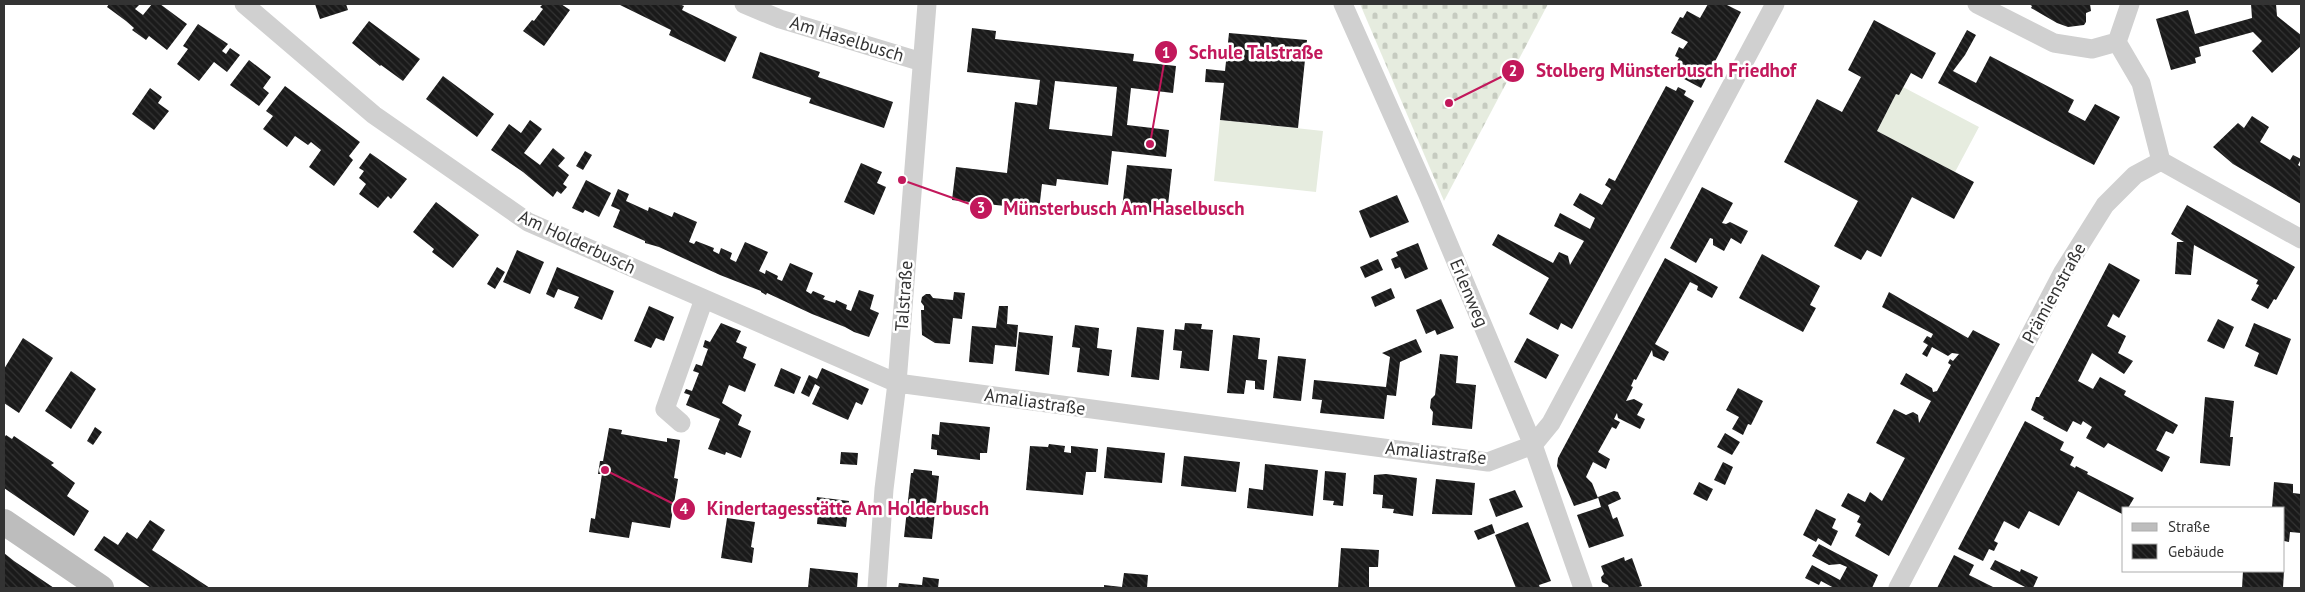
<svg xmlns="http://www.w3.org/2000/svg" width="2305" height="592" viewBox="0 0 2305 592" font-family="'PT Sans',sans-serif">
<defs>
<pattern id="cemetery-stones" width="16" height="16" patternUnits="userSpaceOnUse" patternTransform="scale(1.25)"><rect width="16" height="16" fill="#e6ecdf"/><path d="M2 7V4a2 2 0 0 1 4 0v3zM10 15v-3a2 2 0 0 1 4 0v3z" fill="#c6cbc0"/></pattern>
<pattern id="building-back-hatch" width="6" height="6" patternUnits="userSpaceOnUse" patternTransform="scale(1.25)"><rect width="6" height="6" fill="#1a1a1a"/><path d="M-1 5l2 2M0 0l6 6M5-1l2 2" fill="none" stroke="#333"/></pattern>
</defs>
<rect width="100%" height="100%" fill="#fff"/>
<path fill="url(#cemetery-stones)" d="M1360,4h188l-104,197z"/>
<path fill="#e6ecdf" d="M1903,87l76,40 -24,45 -78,-41 19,-37z
M1220,120l103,11 -7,61 -102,-11z"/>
<path fill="url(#building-back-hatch)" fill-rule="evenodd" d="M109,4h31l-5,5 8,6 9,-11h8l27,20 -20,26 -18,-14 -3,4 -14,-10 2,-2 -8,-7 -19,-14z
M315,4h31l2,6 -28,9z
M543,4h18l9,6 -26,36 -21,-15 9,-11 2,1 9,-12 -3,-2z
M618,4h61l5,2 -2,4 55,27 -12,25 -56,-27 2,-5z
M1708,4h17l16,8 -40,76 -30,-16 8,-14 -4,-2 4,-9 4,2 5,-7 -17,-9 9,-16 3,1 4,-7 13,7z
M2029,4h61l1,7 -5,2v9l-2,3 -16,2 -11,-4 -26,-15 1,-2z
M2251,4h25l1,12 24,19v11l-29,27 -20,-22 10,-10 -9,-9 -54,15 2,9 -6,2 1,5 -25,7 -15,-51 32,-9 7,24 57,-16z
M1874,20l62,33 -14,26 -11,-6 -12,22 -3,-1 -19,37 97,51 -20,37 -42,-22 -31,60 -14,-7 -6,10 -27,-14 24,-45 -74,-39 33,-63 25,13 19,-35 -13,-7z
M369,21l51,38 -17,22 -22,-16 -1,1 -28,-23z
M198,24l30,20 -6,7 4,3 4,-6 10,7 -13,17 -13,-10 -15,19 -22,-17 11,-15 -5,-3z
M972,28l24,3 -1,8 139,15 -1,7 43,5 -3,27 -42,-5 -4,37 42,5 -3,27 -54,-6 -4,34 -51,-6 -1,7 -14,-2 -3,26 -87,-10 4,-33 51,6 8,-71 22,3 3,-25 -73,-8zM1055,81l62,6 -5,49 -63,-7z
M1967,30l9,5 -11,20 -12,16 23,12 14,-27 84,44 -6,12 17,9 10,-17 25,13 -26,48 -156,-82z
M1229,33l78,7 -9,88 -78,-8 4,-37 -19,-1 1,-13 19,2z
M760,52l60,20 -2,5 75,25 -9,26 -75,-25 2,-5 -59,-20z
M249,60l22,17 -8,11 6,5 -10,13 -29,-21z
M443,76l51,38 -17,23 -51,-38z
M285,86l75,56 -11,14 4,4 -19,26 -25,-19 12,-17 -10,-8 -3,3 -13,-9 -8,11 -24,-18 10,-13 -7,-5z
M1666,86l10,5 2,-4 8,4 -2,4 10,6 -122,228 -11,-6 -3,7 -29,-16 20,-36 -57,-33 6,-11 55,29 6,-11 9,4 2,9 14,-24 -30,-15 6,-13 30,16 5,-11 -22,-13 7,-12 22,12 9,-16 -6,-4 4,-7 6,3z
M150,88l12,9 -4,6 11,8 -15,19 -22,-16z
M2252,116l17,11 -9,15 30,18 3,-5 8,4 -3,6 3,2v37l-68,-40 -20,-17 25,-24 6,5z
M530,120l12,9 -18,24 16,12 13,-17 12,10 -7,8 11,9 -6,9 4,3 -6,7 -4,-3 -4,6 -30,-25 -32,-22 18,-26 12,9z
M585,151l7,4 -9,15 -7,-4z
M370,153l37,26 -16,20 -3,-3 -10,12 -19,-14 7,-10 -7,-6 5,-7 -5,-3z
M861,163l21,9 -5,11 9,4 -12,28 -30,-13z
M1127,165l45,4 -5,45 -45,-5z
M586,180l25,13 -12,24 -14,-7 -2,3 -11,-5z
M1702,187l31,16 -11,20 4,1 4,-2 18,9 -7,13 -10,-6 -7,13 -11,-6v-6l-3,-1 -14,25 -26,-15z
M618,189l11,5 -3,7 22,10 1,-4 23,10 2,-5 23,10 -8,20 5,2 2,-3 18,7 -1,3 6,3 2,-6 11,5 -2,6 6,3 9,-20 23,10 -9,19 6,3 1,-4 12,6 -1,3 5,2 8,-18 23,10 -7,18 5,3 2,-3 12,5 -2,3 12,4 1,-3 11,5 -1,4 5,2 8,-21 15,5 -4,14 9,4 -10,24 -15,-5 -9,-5 -33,-13 -45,-21 -1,2 -5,-3v-1l-41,-16 -61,-28 -14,-4v-2l-32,-14 7,-17 -9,-4z
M1397,195l12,27 -39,16 -11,-27z
M436,202l43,33 -26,33 -21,-16 2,-3 -21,-17z
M2187,205l108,62 -19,33 -2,-1 -6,10 -17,-9 8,-15 -3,-1 2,-4 -64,-35 -3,30 -16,-1 2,-32h7l-13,-8z
M1418,243l10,26 -23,10 -5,-12 -5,2 -4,-10 7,-3 -2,-4z
M517,250l27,12 -14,32 -27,-12z
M1762,254l58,32 -10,19 6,3 -13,24 -64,-34z
M1665,258l53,29 -6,11 -15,-8 1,-4 -8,-4 -35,62 14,8 -5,9 -11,-5 -1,-6 -16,30 -2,-1 -3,7 2,1 -7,14 8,-2 9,5 -6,11 8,4 -5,10 -22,-11 -1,-5 -3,6 6,3 -4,7 -4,-2 -14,25 12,7 -4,10 -13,-7 -7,15 6,6 6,15 -24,8 -17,-40 1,-8z
M1378,259l5,11 -18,8 -5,-11z
M2109,263l31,17 -21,38 -6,-4 -6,12 19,10 -8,17 15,8 -9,13 -32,-21 -14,28 15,8 7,-12 26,14 -2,4 54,30 -5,9 -7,-3 -10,19 14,7 -8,15 -54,-29 -4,5 -18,-10 6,-11 -9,-6 -2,4 -8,-4 -6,11 -24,-13 1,-2 -13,-7 5,-13h3z
M497,267l8,5 -10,17 -8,-5z
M557,267l57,24 -12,29 -28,-12 5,-11 -21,-8 -4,9 -8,-4z
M1391,288l4,10 -20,9 -4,-10z
M954,292l11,1 -3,26 -9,-1 -3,26 -15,-1 -13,-8 -1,-25h3v-4l-3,-4 1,-5 4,-3h4l3,4 20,2z
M1889,292l79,46 5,-8 27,14 -111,212 -34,-20 6,-12 -4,-2 3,-6 -19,-10 7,-13 17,9 5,-10 12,9 23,-43 -29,-15 18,-34 12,6 7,-3 5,3 1,8 12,-22 -31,-17 6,-11 26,15 1,4 4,-1 14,-26 -3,-2 2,-4 3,2 6,-7 -7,-1 -4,3 -16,-9 -5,10 -5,-3 6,-9 -5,-3 4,-6 4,2 2,-4 -51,-27z
M1441,299l13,29 -17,7 -2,-5 -9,4 -10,-24z
M649,306l25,11 -10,24 -8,-3 -5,10 -17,-7z
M999,306h9l-1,18 11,1 -2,22 -21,-2 -2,19 -24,-2 3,-36 24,2z
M2218,319l16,8 -10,22 -17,-8z
M721,323l20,8 -5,11 11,5 -4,11 13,6 -11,28 -16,-7 -7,18 20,12 -4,10 13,6 -10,27 -15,-6 -1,3 -17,-6 12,-30 -34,-14 4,-10 -6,-2 2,-4 6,2 7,-18 -6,-2 3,-7 6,2 3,-9 3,-8 -5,-2 2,-7 5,2z
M1185,323l17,1 -1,5 12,1 -4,41 -29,-3 2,-17 -9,-1 2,-21 9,1z
M2254,323l37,16 -14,36 -23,-9 5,-13 -14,-7z
M1075,325l24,3 -2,20 15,2 -3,26 -32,-4 3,-24 -8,-1z
M1137,327l27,3 -5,50 -28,-3z
M1019,332l34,4 -4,39 -34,-4z
M1233,335l27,3 -2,21 9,1 -3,30 -9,-1v-8l-9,-1 -2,14 -17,-1z
M23,338l30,20 -34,55 -15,-10v-34z
M1527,338l32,17 -13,24 -32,-17z
M1416,339l6,13 -22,10 -4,34 -9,-1 -3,24 -64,-6 2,-13 -10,-1 2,-19 72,7 4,-30 -8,-4z
M1440,354l18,2 -2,27 20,2 -4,44 -40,-4 1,-13 -3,-4 1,-9 4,-4z
M1278,356l28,3 -5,42 -28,-3z
M781,368l20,9 -7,17 -20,-8z
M822,368l47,21 -7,16 -6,-3 -8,18 -36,-16 8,-17 -5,-3 -6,13 -8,-4 8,-18 8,4z
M71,371l25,18 -25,40 -26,-18z
M1738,388l25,13 -12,24 -3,-1 -5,11 -11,-6 7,-12 -13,-7z
M2205,397l29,4 -4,36h3l-3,29 -30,-3z
M2025,421l39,21 -4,8 14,7 -4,8 5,3 1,-2 12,6 -1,2 47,24 -6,10h-4v7l-46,-24 -19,35 -30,-15 -10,18 -15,-8 -10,20 4,2 -4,8 -5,-2 -6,12 -25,-12z
M940,422l50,5 -3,26h-7v7l-43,-5v-5l-6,-1 1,-15 7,1z
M95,427l7,5 -9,13 -6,-4z
M609,428l13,2 -1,4 46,8v-4l13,2 -6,38 4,1 -8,49 -38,-6 -3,16 -40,-6 2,-14 4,1 7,-45h-4l2,-13h3z
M1725,433l15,9 -8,13 -15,-8z
M6,435l6,4 2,-3 40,27 -3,2 24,18 -8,13 22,15 -15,25 -70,-48v-50z
M1049,444l16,2 -1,6 7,1v-7l27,3 -2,23h-10l-3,23 -57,-5 4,-44 18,1z
M1107,447l58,6 -3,30 -58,-5z
M841,452l17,1 -1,12 -17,-1z
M1184,456l56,6 -4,30 -55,-6z
M1723,462l10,5 -8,18 -11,-5z
M1265,464l53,6 -5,46 -66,-8 2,-20 14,2z
M914,469l18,2v4l7,1 -7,63 -28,-2 7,-64h2z
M1325,471l21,2 -3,33 -10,-1 1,-4 -11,-1z
M1386,474l31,4 -4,38 -20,-3 1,-4 -12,-1 1,-13 -10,-1 1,-19z
M1436,479l39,4 -3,32 -40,-1z
M1699,482l14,7 -6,12 -14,-7z
M2274,482l19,2v9l8,1v39l-11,-1 -1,10 -5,-1v-33h-12z
M1515,490l8,17 -27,10 -7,-18z
M1614,491l4,1 3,7 -13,6 5,14 4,-2 7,19 -35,12 -12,-33 24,-8 -3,-10z
M817,497l32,4 -3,26 -29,-3 1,-12 -3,-1z
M1816,509l20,10 -4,9 6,3 -7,15 -13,-8 -2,4 -13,-7z
M727,518l28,4 -4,25 3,1 -2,15 -31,-5z
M150,520l15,10 -13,20 58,38h-59l-57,-38 10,-14 14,9 9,-13 10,7z
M1528,522l23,59 -12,4 1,3h-24l-21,-53z
M1492,524l3,9 -17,7 -4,-9z
M1819,544l59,31 -6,13h-38l-13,-7 -2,4 -14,-7 7,-13 28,15 7,-13 -7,-3 -11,1 -17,-9z
M1341,548l38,2 -1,17h-9v21h-31z
M4,553l10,8 40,27h-50z
M1954,555l20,10 -5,10 26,13h-58z
M1624,557l1,4 7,-3 10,28 -7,2h-26l-1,-3 -6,-3 -1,-5 3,-3 -3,-8z
M1995,560l25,12 1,-3 17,8 -5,11h-6l-37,-19z
M810,568l48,5 -1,15h-49z
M2243,571h41l-1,17h-41z
M1124,573l24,2 -1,13h-43v-3l18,2z
M923,577l16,2 -1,9h-40l1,-5 23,2z"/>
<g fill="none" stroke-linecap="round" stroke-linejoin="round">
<path stroke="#d0d0d0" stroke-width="19" d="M244,4l130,111 154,107 369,161 591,79 45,-17 18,-22 224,-419
M744,4l36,15 142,43
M1343,4l85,191 105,250 50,143
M1977,4l77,39 38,6 25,-7
M2117,42l24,41 20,78
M2117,42l13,-38
M2161,161l140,78
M681,423l-16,-14 39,-110
M877,588l7,-99 13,-106 30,-379
M1898,588l165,-316 42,-67 30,-30 26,-14"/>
<path stroke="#bdbdbd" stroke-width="26" d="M4,522l97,66"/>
</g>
<g text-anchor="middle" stroke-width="5" stroke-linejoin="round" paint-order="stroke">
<g font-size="18" fill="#333" stroke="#fff">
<text transform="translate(847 39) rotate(17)" y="6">Am Haselbusch</text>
<text transform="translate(577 242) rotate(25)" y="6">Am Holderbusch</text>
<text transform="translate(1469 293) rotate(67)" y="6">Erlenweg</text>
<text transform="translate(2054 293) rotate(-61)" y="6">Prämienstraße</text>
<text transform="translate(904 296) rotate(-86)" y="6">Talstraße</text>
<text transform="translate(1035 402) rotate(8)" y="6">Amaliastraße</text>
<text transform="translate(1436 453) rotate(6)" y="6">Amaliastraße</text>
</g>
</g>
<path fill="none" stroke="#c2185b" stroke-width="2" d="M1150 144L1166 52M1449 103L1513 71M902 180L981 208M605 470L684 509"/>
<g fill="#c2185b" stroke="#fff" stroke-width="2">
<circle cx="1150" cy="144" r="5"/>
<circle cx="1449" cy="103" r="5"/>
<circle cx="902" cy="180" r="5"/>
<circle cx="605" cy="470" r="5"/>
<circle cx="1166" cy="52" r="12"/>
<circle cx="1513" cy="71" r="12"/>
<circle cx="981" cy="208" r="12"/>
<circle cx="684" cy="509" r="12"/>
</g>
<g font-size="15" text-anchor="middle" font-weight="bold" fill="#fff">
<text x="1166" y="58">1</text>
<text x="1513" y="76">2</text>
<text x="981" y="213">3</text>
<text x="684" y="514">4</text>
</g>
<g font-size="19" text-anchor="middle" font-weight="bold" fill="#c2185b" stroke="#fff" stroke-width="5" stroke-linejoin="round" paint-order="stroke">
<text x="1256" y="59">Schule Talstraße</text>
<text x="1666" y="77">Stolberg Münsterbusch Friedhof</text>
<text x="1124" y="215">Münsterbusch Am Haselbusch</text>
<text x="848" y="515">Kindertagesstätte Am Holderbusch</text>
</g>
<rect width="2305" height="592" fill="none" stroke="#333333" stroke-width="10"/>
<rect x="2122" y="507" width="162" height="65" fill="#ffffff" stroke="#adadad"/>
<rect x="2132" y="523" width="25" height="8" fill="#bdbdbd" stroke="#adadad"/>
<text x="2168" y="532" font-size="15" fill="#333333">Straße</text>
<rect x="2132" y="544" width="25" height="15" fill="url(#building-back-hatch)" stroke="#adadad"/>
<text x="2168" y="557" font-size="15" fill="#333333">Gebäude</text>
</svg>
